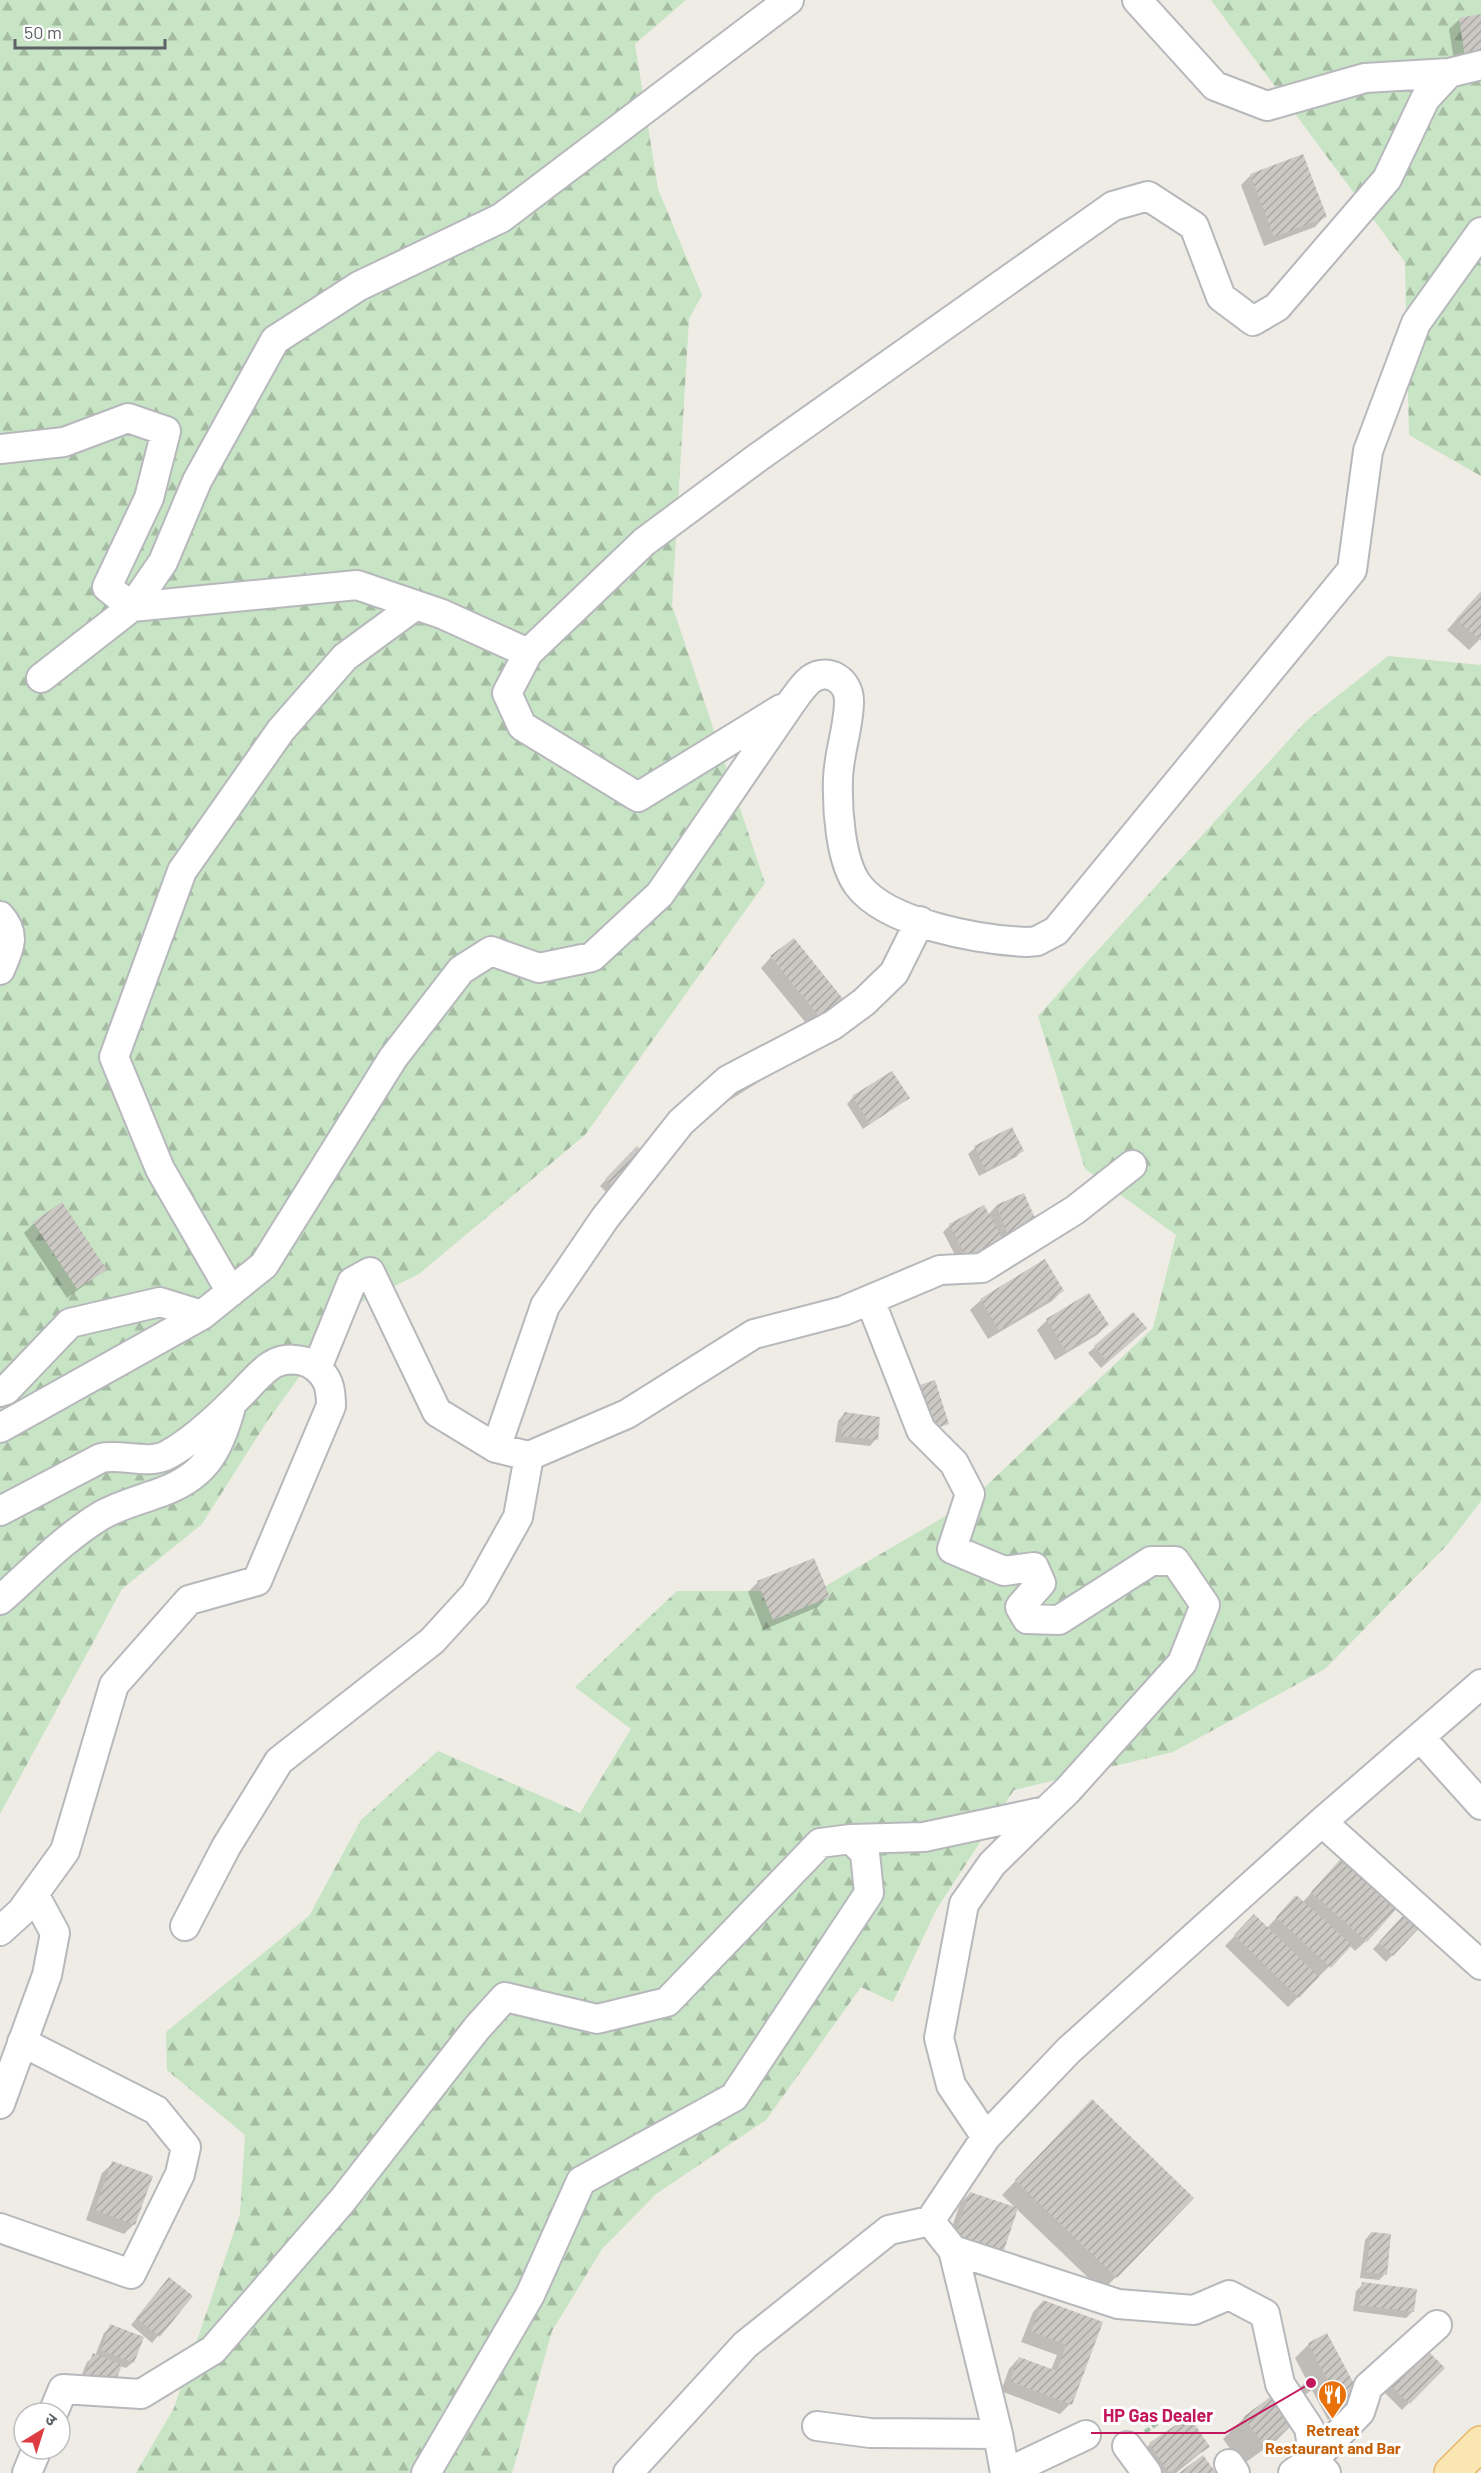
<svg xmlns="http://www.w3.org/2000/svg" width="1481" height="2473" viewBox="0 0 1481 2473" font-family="Barlow,'Noto Sans Devanagari',sans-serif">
<defs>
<pattern id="forest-firs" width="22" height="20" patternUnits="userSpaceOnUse" patternTransform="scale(1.5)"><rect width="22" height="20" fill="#c7e4c4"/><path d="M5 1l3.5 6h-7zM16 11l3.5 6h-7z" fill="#a5bca3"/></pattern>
<pattern id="building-hatch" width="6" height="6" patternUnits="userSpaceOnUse" patternTransform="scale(1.5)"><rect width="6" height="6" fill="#ccc9c4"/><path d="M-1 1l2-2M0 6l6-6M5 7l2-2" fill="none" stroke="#a9a7a3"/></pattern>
</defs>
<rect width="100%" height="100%" fill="#efece6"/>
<path fill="url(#forest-firs)" d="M0,0h686l-51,44 23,145 44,106 -13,24 -17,286 93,278 -180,252 -166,139 -70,34 -83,115 -64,101 -80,65 -122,225z
M1211,0h270v476l-72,-41 -4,-173z
M1388,656l93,9v836l-33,43 -123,125 -152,83 -159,38 -78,120 -43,92 -32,-15 -95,133 -110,74 -54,55 -50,82 -40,142h-376l38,-65 66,-194 5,-79 -78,-65 -1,-38 143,-116 52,-96 77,-69 142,62 51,-84 -56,-42 102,-96h140l151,-88 185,-175 23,-93 -91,-66 -47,-153 268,-295z"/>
<path fill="#0003" d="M1481,16v37l-26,14 -6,-38 11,-10z
M1251,175l74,41 -10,11 -51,19 -23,-61z
M1481,592v46l-12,12 -22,-20z
M771,957l71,43 -32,28 -49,-60z
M752,1051l15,26 -45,28 -15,-26z
M853,1097l55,1 -45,31 -16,-25z
M1011,1129l11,22 -6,6 -37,19 -11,-22 7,-6z
M637,1148l-21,54 -16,-16z
M1023,1195l13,30 -74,43 -19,-36 7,-7 34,-18 4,8 8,-9z
M34,1223l71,47 -38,28 -43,-65z
M1062,1291l-10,10 -64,38 -18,-29 11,-10z
M1047,1320l60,5 -10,10 -42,25 -18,-30z
M1139,1335l-38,33 -13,-15 7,-6z
M844,1414l32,25 -6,7 -35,-4 3,-21z
M758,1582l70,15 -10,10 -55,23 -15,-38z
M1335,1866l31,75 -11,10 -5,-5 -62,61 -63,-61 29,-30 13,12 19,-21 16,-4z
M1407,1913l13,12 -34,37 -13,-13z
M1078,2115l38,162 -14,14 -100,-96z
M113,2163l21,61 -10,10 -38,-14 16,-47z
M970,2193l46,16 -71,38 15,-43z
M1371,2233l14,41 -6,6 -19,-2 5,-38z
M1363,2284l50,27 -7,7 -53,-7 3,-20z
M163,2286l28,11 -39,46 -21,-18z
M1043,2301l58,22 -31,81 -10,10 -59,-23 8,-22 10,-11 32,12 6,-15 -36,-13 12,-30z
M111,2326l22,36 -7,6 -6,-2 -42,18 9,-22 8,-6 9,-23z
M1309,2344l50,53 -14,14 -17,9 -16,-30 -13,9 -4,-7 12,-11 -12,-23z
M1423,2348l20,20 -41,42 -20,-20z
M1188,2418l20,29 -32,26h-30l-10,-15 14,-14z
M1244,2418h55l-21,21 -36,26 -19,-26z"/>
<path fill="url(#building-hatch)" d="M1481,14v41l-16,2 -6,-39z
M1303,154l24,63 -53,20 -24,-63z
M1481,591v50l-25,-22z
M794,938l50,62 -23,19 -51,-63z
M892,1071l18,27 -40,26 -18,-28z
M1012,1127l12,24 -38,19 -12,-24z
M637,1146l18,17 -31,33 -19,-17z
M1024,1193l14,32 -29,12 -13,-32z
M62,1202l45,68 -30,19 -44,-67z
M984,1205l21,38 -36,19 -20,-38z
M1045,1259l19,32 -65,39 -19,-31z
M1089,1293l20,32 -43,26 -20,-32z
M1133,1312l14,16 -39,34 -14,-16z
M935,1380l14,44 -21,7 -14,-44z
M844,1412l36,5 -2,23 -37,-4z
M814,1558l16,39 -57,23 -16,-39z
M1345,1854l56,50 -34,38 -56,-50z
M1296,1895l56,50 -21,23 -55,-51z
M1407,1911l15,14 -29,31 -14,-14z
M1254,1914l65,63 -20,21 -65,-63z
M1092,2099l102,99 -77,80 -102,-98z
M112,2161l41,15 -18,49 -40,-15z
M970,2192l48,16 -15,45 -48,-17z
M1371,2232l20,2 -4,41 -21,-3z
M169,2277l24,19 -33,41 -24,-19z
M1362,2282l55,7 -3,23 -55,-7z
M1043,2300l60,22 -31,83 -62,-24 9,-24 38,14 9,-26 -35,-14z
M110,2324l34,13 -10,26 -33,-13z
M1327,2333l34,64 -19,10 -34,-64z
M1423,2346l22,22 -35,36 -23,-22z
M93,2353l29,12 -9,23 -29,-11z
M1312,2376l6,10 -8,4 -5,-10z
M1280,2390l21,28 -37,27 -21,-28z
M1189,2416l21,31 -41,26 -20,-30z
M1203,2455l13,18h-37z"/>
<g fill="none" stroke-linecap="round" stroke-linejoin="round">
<defs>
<path id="minor" d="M1137,0l78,86 52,20 98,-28 84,-5
M0,449l64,-7 64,-24 38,13 -17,67 -42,89 25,20 225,-22 85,29 86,39
M41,678l91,-71 31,-45 34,-81 78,-141 84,-54 142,-68 288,-218
M781,709l-143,88 -116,-71 -15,-33 21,-40 116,-111 113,-84 356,-252 35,-10 46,30 27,71 32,24 24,-14 110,-128 38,-80 24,-26 32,-8
M0,916c17,19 9,33 0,54
M231,1292l-71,-123 -46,-112 68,-186 99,-141 64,-73 71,-52
M317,1368l35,-86 18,-10 67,140 59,36 33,8 98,-42 127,-80 89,-23 97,-41 42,-2 93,-58 57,-45
M0,1392l6,-2 64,-67 90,-21 42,13
M0,1428l202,-113 62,-50 129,-207 68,-88 30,-19 48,17 53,-11 68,-63 131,-191c6,-8 12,-18 20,-24 18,-12 38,2 38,22 0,25 -10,51 -11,77 -1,29 2,83 20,107 29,39 122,55 169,57l10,-1 19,-10 296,-361 16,-119 48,-128 65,-91
M496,1448l49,-142 60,-88 76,-96 47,-42 105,-55 31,-23 30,-29 26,-52
M0,1511l101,-53c21,-5 48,8 68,-4 23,-13 46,-34 65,-53 12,-11 23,-26 36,-35 13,-9 32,-8 44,0 15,11 17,23 17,40l-74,175 -68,19 -75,85 -49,166 -44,61 -21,19
M0,1600c33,-29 64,-62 102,-85 16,-9 34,-14 51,-20 51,-16 66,-42 79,-92
M1420,1737l61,68
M1322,1822l159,143
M851,1839l73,-2 122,-26 21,-20 115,-128 23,-58 -30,-44h-24l-92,59 -32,-1 -7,-12 21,-24 -7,-16 -30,4 -52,-22 18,-55 -16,-31 -33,-33 -51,-130
M185,1926l41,-79 53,-86 153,-120 43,-47 43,-77 11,-61
M0,2104l47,-129 8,-42 -21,-39
M986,2137l-35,-52 -12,-47 25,-134 28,-40 54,-53
M0,2228l131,46 49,-100 6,-27 -30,-37 -134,-68
M953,2250l45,184 7,39
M53,2413l10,-24 78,5 72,-44 129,-149 135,-173 28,-31 92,22 70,-17 153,-159 31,-4 14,14 4,40 -135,204 -153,84 -51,114 -104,178
M817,2426l53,7 128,1
M1127,2446l20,27
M1229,2464l6,9
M27,2473l10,-24
M628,2473l117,-128 144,-115 41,-9
M1006,2473l80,-38
M1293,2473l21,-14 46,-47 8,-25 69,-62
M1326,2473l-12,-14 -5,-31 -29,-44 -15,-70 -36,-19 -35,15 -76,-6 -165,-54 -23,-29 56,-84 83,-87 253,-228 159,-138"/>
<path id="major" d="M1451,2473l30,-30"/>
</defs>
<use href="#minor" stroke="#b6b8bb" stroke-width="32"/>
<use href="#major" stroke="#e8b766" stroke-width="36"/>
<path stroke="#9ec5a6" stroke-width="4" stroke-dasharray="6 3" stroke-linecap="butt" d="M1145,2432l21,-15"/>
<use href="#minor" stroke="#fff" stroke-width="28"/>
<use href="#major" stroke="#f9e6b0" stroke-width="33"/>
</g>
<defs>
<symbol id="restaurant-pin" viewBox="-11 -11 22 30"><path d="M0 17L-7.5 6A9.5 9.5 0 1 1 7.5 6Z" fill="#e8710a" stroke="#fff"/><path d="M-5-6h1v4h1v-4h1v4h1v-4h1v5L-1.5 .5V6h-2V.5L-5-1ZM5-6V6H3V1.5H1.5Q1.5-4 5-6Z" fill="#fff"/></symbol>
</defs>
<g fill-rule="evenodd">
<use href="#restaurant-pin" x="1316" y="2378" width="33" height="45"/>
</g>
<g text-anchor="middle" stroke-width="6" stroke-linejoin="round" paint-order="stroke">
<g font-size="16" font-weight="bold" fill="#c56008" stroke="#fff">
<text x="1333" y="2436">Retreat<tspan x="1333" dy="18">Restaurant and Bar</tspan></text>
</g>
</g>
<path fill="none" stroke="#c2185b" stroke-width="2" d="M1311 2383L1225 2433H1091"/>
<circle fill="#c2185b" stroke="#fff" stroke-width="2" cx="1311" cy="2383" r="6"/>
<g font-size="18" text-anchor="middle" font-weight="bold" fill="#c2185b" stroke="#fff" stroke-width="6" stroke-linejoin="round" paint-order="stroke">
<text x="1158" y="2422">HP Gas Dealer</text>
</g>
<g transform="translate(42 2431) rotate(38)"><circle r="28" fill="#ffffff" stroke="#bec0c1" stroke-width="1.5"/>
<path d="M0-4.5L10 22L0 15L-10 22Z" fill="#dd3d40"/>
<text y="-9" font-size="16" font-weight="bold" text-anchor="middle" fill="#5d6165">उ</text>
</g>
<path d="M15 39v9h150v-9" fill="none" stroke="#5d6165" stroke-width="3"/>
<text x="24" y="39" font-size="18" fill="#5d6165" stroke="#ffffff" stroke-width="4.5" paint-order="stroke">50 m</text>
</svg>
